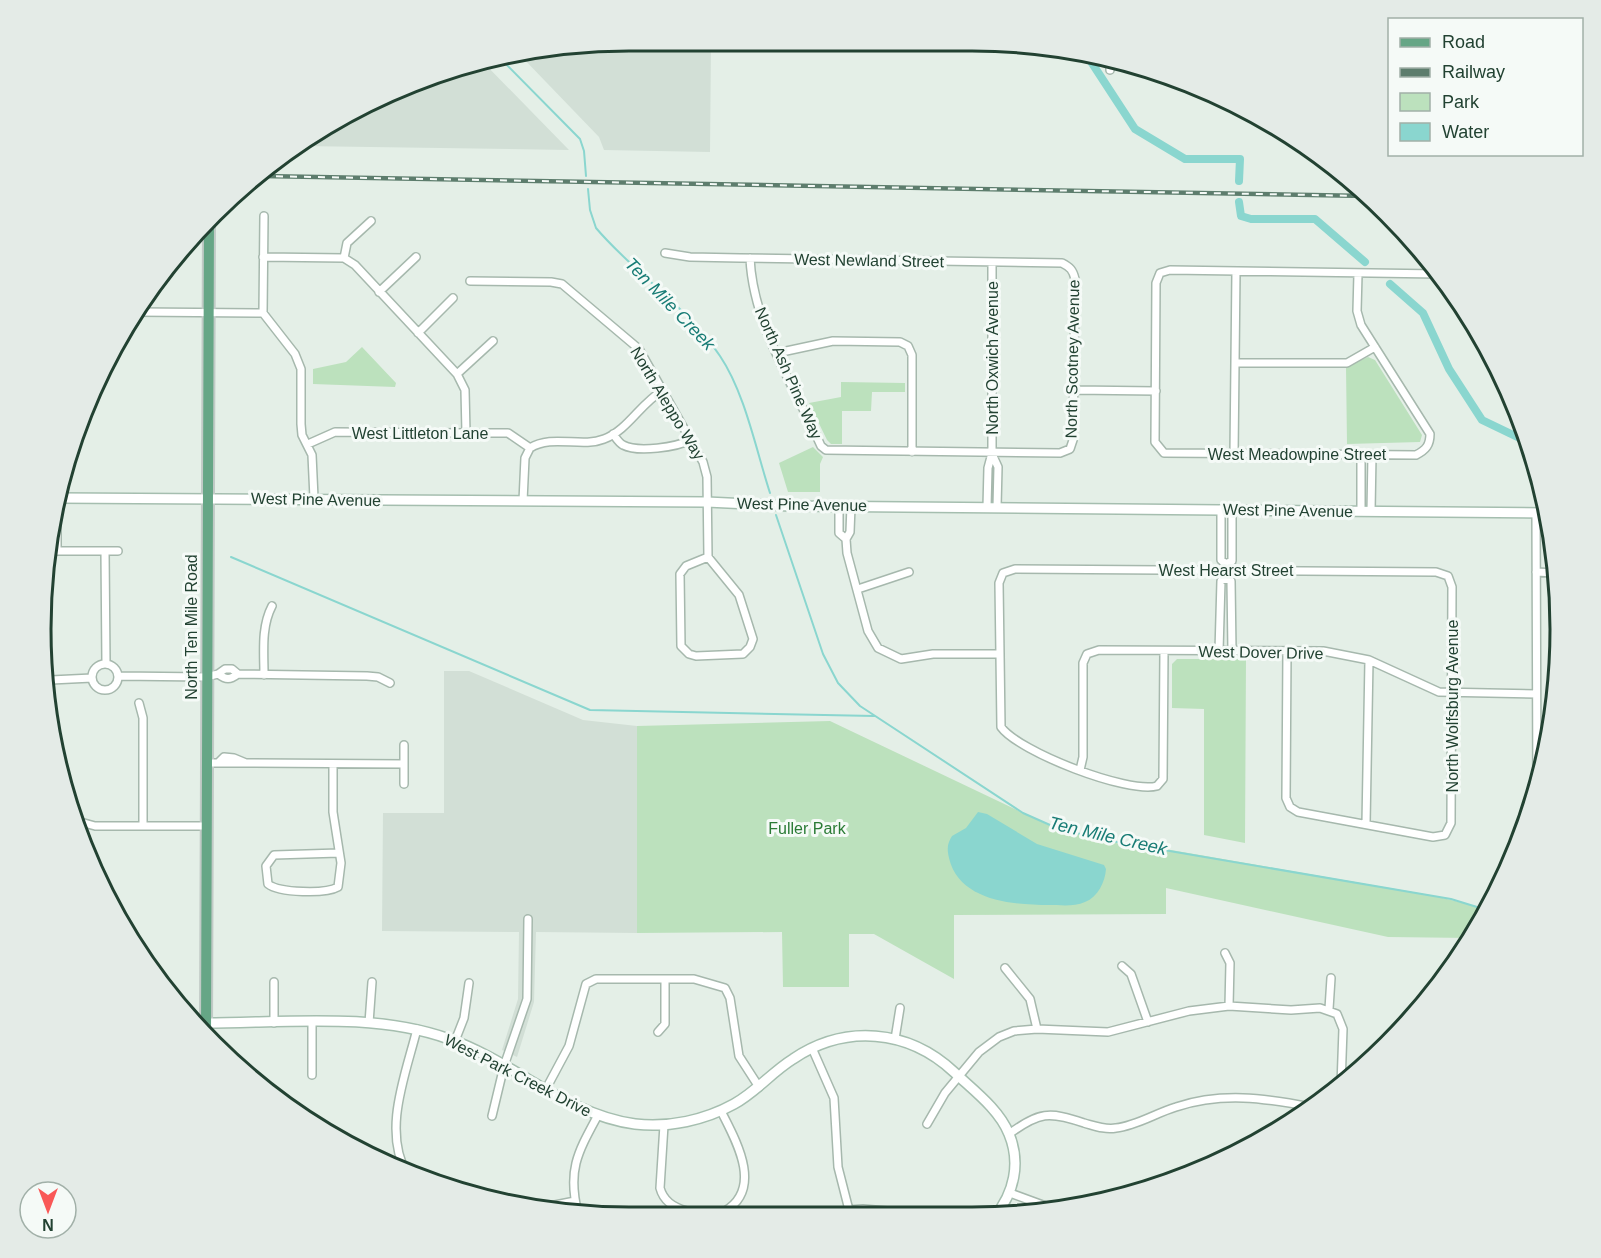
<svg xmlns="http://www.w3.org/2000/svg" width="1601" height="1258" viewBox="0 0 1601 1258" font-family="Arial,sans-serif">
<rect width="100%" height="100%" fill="#e4efe7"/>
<path fill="#d2dfd6" d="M629,41h82l-1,111 -106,-2 -5,-13 -79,-82z
M481,60l88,90 -268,-4 33,-26z
M444,671h25l114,49 54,6v207l-101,-1 -2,70 -17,55 -15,-7 16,-51 1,-67 -137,-1 1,-118h61z"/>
<path fill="#bce1bd" d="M362,347l34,36 -1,4 -82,-3v-15l33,-7z
M1368,357l7,3 47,75 -2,7 -73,2 -1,-77z
M841,382l64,1v9h-33l-1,19h-29v33h-11l-4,-4 -18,-37 32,-6z
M813,447l10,10 -3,7v28h-32l-9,-29z
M1177,659h69l-1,184 -41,-8v-126l-32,-1v-44z
M830,721l231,110 369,64 50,12 6,5 -16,26 -82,-1 -222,-49v26l-212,1v64l-80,-45h-25v53h-66l-1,-55 -145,1v-207z"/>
<path fill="#8ad6cf" d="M978,812l9,2 50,30 67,21 2,4c-1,13 -8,28 -21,33 -11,5 -25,3 -36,3 -36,0 -90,-4 -100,-47 -2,-9 -2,-14 3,-22l14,-8z"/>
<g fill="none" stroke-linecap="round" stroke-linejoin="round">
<path stroke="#8ad6cf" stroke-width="2" d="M500,58l80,81 4,12 2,25
M588,189l2,21 6,18c38,45 91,78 124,128 25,37 36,94 50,137
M776,515l47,139 15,29 22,23 163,107 36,16 52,12 340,58 26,8 8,6
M231,557l359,153 284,6"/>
<path stroke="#8ad6cf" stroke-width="8" d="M1088,57l47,72 50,30h55l-1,22
M1239,202l2,14 10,3h64l50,43
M1390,284l33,29 26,56 33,51 48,23"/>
<defs>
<path id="street" d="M1110,70v-8
M264,216l-1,97 32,41 6,15v55l1,11 10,20 2,43
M665,253l25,4 50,1 322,5c8,4 11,7 13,16l-2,161 -3,9 -10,4 -234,-3 -5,-4c-27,-60 -68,-121 -71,-188
M263,257l81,1
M344,258l11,7 102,109 8,16 1,43
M344,258l3,-15 24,-22
M1358,274l-1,37 4,14 69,109c0,11 -4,16 -14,21l-252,-2 -9,-11 1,-159 4,-10 10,-3 269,4
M470,281l81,1 11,2 77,65 64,113 4,15 1,80 31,38 14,44 -3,8 -7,7 -47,2 -7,-2 -8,-8 -1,-72 6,-8 22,-9
M379,292l37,-35
M137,312l126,1
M418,333l35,-35
M777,353l56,-12 67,1 8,4 4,9v97
M1235,363h112l28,-16
M457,374l36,-33
M1074,390l82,1
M613,434c3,4 6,9 10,11 15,8 54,2 67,-5
M308,444l27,-12 131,1h42l22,15
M530,448c22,-14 51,0 74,-9 23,-8 37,-36 58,-48
M992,454l6,13 -1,40
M1234,454l2,-183
M523,501l2,-43 5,-10
M839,505v28l7,6 4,-7 1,-26
M987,507l1,-39 4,-15v-191
M1221,509v51l5,4v14l5,3 1,70
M1361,511v-56
M1371,511l1,-56
M1536,513l1,278
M846,539l1,14 21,78 10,17 23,11 32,-5h66
M51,551h67
M57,551v-51
M105,551l1,113
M1226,564l6,-3v-51
M1536,572l20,1
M858,589l51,-17
M1164,651l-1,128 -6,7c-29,8 -138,-34 -156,-59l-2,-144 4,-10 12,-4 421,3 12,4 4,11 -1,236 -6,12 -12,2 -135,-25 -8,-5 -4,-9 1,-147
M1219,651l2,-70 5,-3
M92 677a13 13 0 1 1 26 0a13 13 0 1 1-26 0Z
M225,669h7l6,5c-8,6 -12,6 -20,0z
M238,674l129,2 11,1 12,6
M264,675c0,-23 -3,-48 8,-69
M118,676l88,1 12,-3
M47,678l4,2 41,-2
M139,703l4,15v108
M404,745v39
M206,763h40l-12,-5 -10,-1 -5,5
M246,763l158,1
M333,764v48l8,51 -3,24c-12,7 -59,6 -70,-3l-2,-18 8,-11 65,-2
M1080,770l3,-13v-94l4,-9 12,-4 224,1 46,9 70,32 97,2
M77,821l18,5h111
M1366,824l3,-164
M1225,953l5,10 -1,43
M1122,966l9,8 17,48
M1005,968l25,31 7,30
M274,982v41
M1329,1009l2,-31
M312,1023v52
M369,1023l3,-41
M658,1032l7,-8v-45
M895,1039l5,-31
M455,1041l9,-23 5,-35
M812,1048l22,50 4,69 11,43
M546,1089l23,-43 17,-62 10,-5h98l31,9 5,10 9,58 20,31
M492,1116l12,-50 23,-67 1,-80
M927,1124l18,-31 34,-41 20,-15 15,-6 23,-2 71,3 81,-21 40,-5 62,4 29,-2 17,6 6,15 -2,56
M664,1125l-4,63c7,26 42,27 65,23 39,-23 10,-72 -4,-100
M1009,1134c30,-22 40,-23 75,-11 11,3 21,7 32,5 20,-2 40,-15 60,-21 46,-15 88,-9 135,0
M407,1174c-25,-44 -1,-100 10,-145
M1010,1193l41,15
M514,1206h36l25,-5
M578,1213c-11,-43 0,-61 20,-98
M836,1217l13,-7 14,-1 84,7"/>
<path id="secondary" d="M58,498l649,4 83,4 756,7
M206,1023c78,0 168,-11 243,16 64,22 117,76 186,85 34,4 70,-4 99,-20 22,-12 38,-32 59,-45 52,-35 115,-30 161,13 19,18 45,37 55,62 12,29 5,59 -14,82"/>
<path id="primary" d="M206,1036l3,-818"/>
</defs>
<use href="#street" stroke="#a6b8ad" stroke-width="10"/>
<use href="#secondary" stroke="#a5beaf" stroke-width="12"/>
<use href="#primary" stroke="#c1cac6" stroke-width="14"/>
<use href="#street" stroke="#fff" stroke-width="7"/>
<use href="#secondary" stroke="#fff" stroke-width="9"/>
<use href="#primary" stroke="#66a686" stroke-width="10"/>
<defs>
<path id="rail" d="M262,176l1105,20"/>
</defs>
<use href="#rail" stroke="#5d7d6d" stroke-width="4.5"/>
<use href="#rail" stroke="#f5faf7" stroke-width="2" stroke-dasharray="7" stroke-linecap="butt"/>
</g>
<g text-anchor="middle" stroke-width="6" stroke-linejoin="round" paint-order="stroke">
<g font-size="16" fill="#224232" stroke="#f5faf7">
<text transform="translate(869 260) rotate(1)" y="6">West Newland Street</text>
<text transform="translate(992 358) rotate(-90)" y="6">North Oxwich Avenue</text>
<text transform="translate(1072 359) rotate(-89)" y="6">North Scotney Avenue</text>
<text transform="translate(789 373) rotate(66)" y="6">North Ash Pine Way</text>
<text transform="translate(668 403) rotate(59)" y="6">North Aleppo Way</text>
<text x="420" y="439">West Littleton Lane</text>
<text x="1297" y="460">West Meadowpine Street</text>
<text transform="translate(316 499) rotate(1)" y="6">West Pine Avenue</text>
<text transform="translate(802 504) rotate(1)" y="6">West Pine Avenue</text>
<text transform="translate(1288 510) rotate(1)" y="6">West Pine Avenue</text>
<text x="1226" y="576">West Hearst Street</text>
<text transform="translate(191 627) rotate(-90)" y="6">North Ten Mile Road</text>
<text transform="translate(1261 652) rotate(1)" y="6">West Dover Drive</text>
<text transform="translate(1452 706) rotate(-90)" y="6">North Wolfsburg Avenue</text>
<text transform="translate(518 1075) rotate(27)" y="6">West Park Creek Drive</text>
</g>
<g font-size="16" fill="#2a7b35" stroke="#f5faf7">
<text x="807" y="834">Fuller Park</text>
</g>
<g font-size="18" font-style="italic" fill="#187c75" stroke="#f5faf7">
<text transform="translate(670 304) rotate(46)" y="6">Ten Mile Creek</text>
<text transform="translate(1108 836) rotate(13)" y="6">Ten Mile Creek</text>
</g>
</g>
<path d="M0 0H1601V1258H0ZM629 51H972A578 578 0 0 1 1550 629V629A578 578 0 0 1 972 1207H629A578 578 0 0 1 51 629V629A578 578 0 0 1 629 51Z" fill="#e4ebe7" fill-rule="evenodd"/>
<path fill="none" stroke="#224232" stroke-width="3" d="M629 51H972A578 578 0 0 1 1550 629V629A578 578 0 0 1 972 1207H629A578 578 0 0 1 51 629V629A578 578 0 0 1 629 51Z"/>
<rect x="1388" y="18" width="195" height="138" fill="#f5faf7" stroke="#a1b0a8" stroke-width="1.5"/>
<rect x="1400" y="38" width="30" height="9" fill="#66a686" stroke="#a1b0a8" stroke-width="1.5"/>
<text x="1442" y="48" font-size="18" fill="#224232">Road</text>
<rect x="1400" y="68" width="30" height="9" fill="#5d7d6d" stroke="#a1b0a8" stroke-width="1.5"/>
<text x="1442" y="78" font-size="18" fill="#224232">Railway</text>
<rect x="1400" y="93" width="30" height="18" fill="#bce1bd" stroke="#a1b0a8" stroke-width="1.5"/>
<text x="1442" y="108" font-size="18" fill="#224232">Park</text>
<rect x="1400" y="123" width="30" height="18" fill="#8ad6cf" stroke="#a1b0a8" stroke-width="1.5"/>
<text x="1442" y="138" font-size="18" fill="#224232">Water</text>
<g transform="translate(48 1210) rotate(180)"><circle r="28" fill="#f5faf7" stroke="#a1b0a8" stroke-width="1.5"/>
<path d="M0-4.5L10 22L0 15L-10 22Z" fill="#f95857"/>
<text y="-9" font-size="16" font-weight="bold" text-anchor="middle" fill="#224232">N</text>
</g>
</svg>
